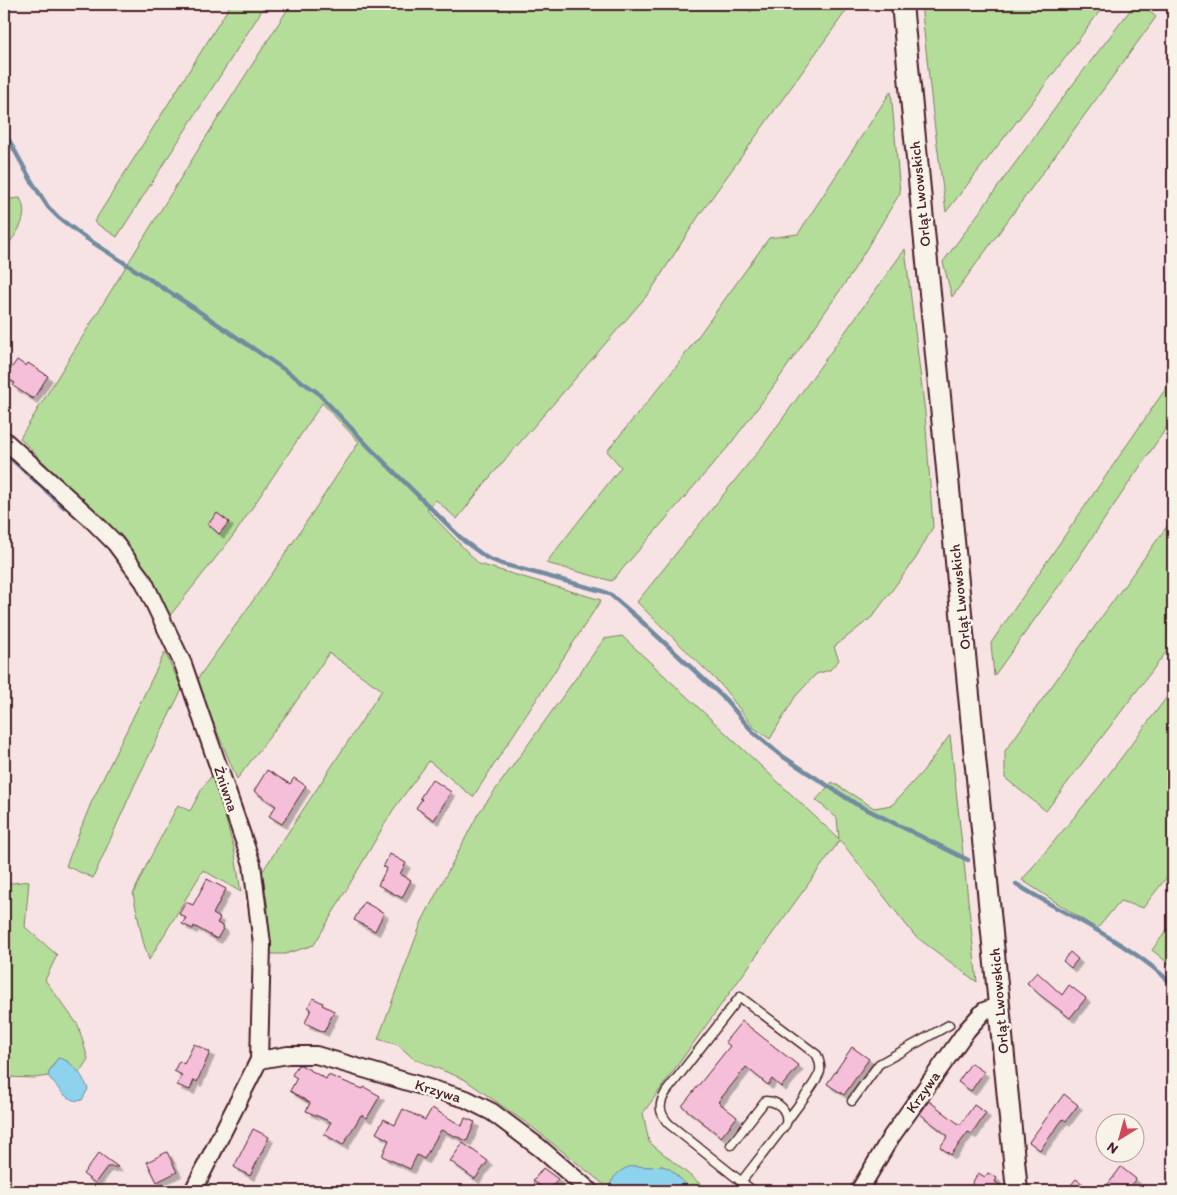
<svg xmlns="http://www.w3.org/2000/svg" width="1177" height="1195" viewBox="0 0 1177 1195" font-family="Itim,sans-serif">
<defs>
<filter id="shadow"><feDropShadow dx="4.5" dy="4.5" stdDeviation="0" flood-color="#0004"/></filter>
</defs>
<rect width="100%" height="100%" fill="#f7e3e4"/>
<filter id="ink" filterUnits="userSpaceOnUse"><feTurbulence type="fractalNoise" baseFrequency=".02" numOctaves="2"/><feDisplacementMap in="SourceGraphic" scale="10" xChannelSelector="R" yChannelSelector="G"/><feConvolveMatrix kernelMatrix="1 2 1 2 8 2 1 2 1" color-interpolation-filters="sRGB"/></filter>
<g filter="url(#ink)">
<path fill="#b4dd9a" stroke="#7f7e62" d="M231,4h35l-149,233 -23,-15z
M291,4h449l11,8 6,-8h94l-151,210 -50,78 -160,185 -33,42 -21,-19 -9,10 52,54 122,36 -128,197 -44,-36 -36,49 -79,135 -29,9h-15l-2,-46 -6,-36 120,-182 -53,-37 -38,56 -54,70 -41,-98 78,-110 85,-129 -37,-39 -86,129 -68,86 -29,-57 -24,-29 -27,-24 -68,-70 186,-301z
M921,4h184l-66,89 -93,119 -13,-98z
M1135,4h6l15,13 -204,280 -9,-35 124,-170z
M891,91l9,102 -50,83 -84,121 -38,50 -116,134 -66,-18 75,-96 -14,-16 69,-84 93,-129 29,-4z
M20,198c11,21 -5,36 -16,53v-43l7,-9z
M905,249l20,164 8,114 -17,31 -44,59 -38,30 5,13 -9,10 -14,4 -21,23 -25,42 -16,-11 -32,-42 -85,-84 128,-159z
M1173,378v40l-105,155 -74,103 -3,-33z
M1173,518v125l-127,168 -41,-33v-27z
M622,636l217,203 -2,-21 -21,-18 16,-18 42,26 18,-3 31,-34 27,-36 27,247 -62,-46 -75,-96 -197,273 6,29 60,49h-16l-23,-22 -8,-3 -12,1 -17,-1 -12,5 -8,8 -3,6 2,6 -80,-64 -68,-48 -50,-20 -16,-14 -20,-6 44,-118 56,-107 126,-175z
M165,652l17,37 -47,95 -42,94 -27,-12 25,-63z
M1173,689v180l-30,39 -23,-7 -23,28 -75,-49 78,-94z
M213,774l21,75 7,43 -38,-22 -54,90 -6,-19 -10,-47 16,-34 29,-55 12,6 13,-24z
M29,881l-4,46 32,28 -12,25 33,45 10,34 -9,14 -12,-12 -9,-3 -8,12 -2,6 -14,2 -30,-1v-193z
M1173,922v45l-21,-17z"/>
<path fill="#8dd3ee" stroke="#728ba0" d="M58,1058c14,2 25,18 30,31l-6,11c-15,4 -25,-14 -34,-24l2,-6z
M633,1166l17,1 12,-1 8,3 23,22h-80l-3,-6c4,-10 12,-17 23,-19z"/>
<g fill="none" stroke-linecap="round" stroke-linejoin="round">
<path stroke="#728ba0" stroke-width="4.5" d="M4,131l28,51 16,25 11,11 24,18 111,72 123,84 52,55 95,94 23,17 15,6 100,27 9,4 29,25 85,79 28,33 26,22 77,50 112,56
M4,452l60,55
M1016,884c53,33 113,58 157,101"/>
</g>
<path fill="#f6bfd9" stroke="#4a1f2b" filter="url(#shadow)" d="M17,360l9,6 2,-3 20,13 -15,23 -20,-13 2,-3 -10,-6z
M217,513l12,9 -10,12 -11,-10z
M267,770l23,14 4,-6 12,8 -24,38 -13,-8 7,-10 -22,-15z
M432,779l19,13 -17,28 -18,-12 6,-9 -2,-1z
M390,854l16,9 -6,11 11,6 -9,18 -24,-13 9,-17 -4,-1z
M207,879l19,10 -13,25 7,4 -3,5 7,4 -7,12 -23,-13 -1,3 -11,-5 4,-6 -7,-4 7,-12 7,3z
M364,902l20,11 -9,18 -21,-11z
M1070,952l8,7 -7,9 -8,-7z
M1037,972l25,23 7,-10 17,13 -16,20 -30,-23 -13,-12z
M313,998l10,5 -1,2 12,6 -10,21 -19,-9 6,-14 -3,-2z
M742,1021l57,45 -18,21 -9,-8 -4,6 -22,-18 -28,35 19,15 -16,20 -39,-31 48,-60 -5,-4z
M194,1044l16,8 -13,30 -3,-2 -4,10 -13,-5 5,-10 -8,-4 5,-10 5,3z
M852,1047l17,12 -25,36 -17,-11z
M971,1063l13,9 -13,19 -13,-9z
M298,1065h3l25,14 2,-4 35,14 1,-2 16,9 -13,22 -6,-3 -18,30 -19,-11 7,-12 -25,-11 4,-8 -20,-12 7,-13 -5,-3z
M1064,1094l14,11 -12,16 -3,-2 -23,31 -11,-8z
M929,1101l31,24 14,-20 12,8 -14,21 -4,-2 -17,23 -11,-8 8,-11 -28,-22z
M432,1108l30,18 3,-8 10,4 -8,19 -26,-11 -17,29 -7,-4 -7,14 -28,-13 7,-16 -13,-7 8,-14 11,6 8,-16 22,11z
M253,1129l16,8 -19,39 -16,-9z
M463,1143l25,18 -13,18 -25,-18z
M167,1152l10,20 -20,10 -10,-20z
M99,1153l19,14h-11l-12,16 -12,-9z
M1121,1167l15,12 -9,12h-24z
M543,1168l15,11 -9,12 -16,-10z
M978,1173l7,4 3,-4 9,5 -2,4 10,6v3h-27l-8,-4z
M1076,1179l17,12h-27z"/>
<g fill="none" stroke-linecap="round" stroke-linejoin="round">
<defs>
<path id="service" d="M852,1101l27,-37 70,-39
M731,1145l34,-44c14,0 23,9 21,23l-45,58
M753,1191l-84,-67c-10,-11 -11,-19 -3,-32l74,-95 77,58c2,5 4,10 3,16 -3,12 -25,38 -33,50"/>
<path id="minor" d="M4,440l84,76 27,27 29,39 39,82 69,200 10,80 -3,116 -66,131
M259,1060l29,-5h28l150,44 26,13 48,36 50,43
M859,1191l32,-54 76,-107 17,-19 16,-6"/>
<path id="tertiary" d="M902,4l115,1187"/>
</defs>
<use href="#service" stroke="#4a1f2b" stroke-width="11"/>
<use href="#minor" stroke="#4a1f2b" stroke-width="20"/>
<use href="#tertiary" stroke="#4a1f2b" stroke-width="24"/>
<use href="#service" stroke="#f7f3e8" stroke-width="8"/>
<use href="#minor" stroke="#f7f3e8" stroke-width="16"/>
<use href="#tertiary" stroke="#f7f3e8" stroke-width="20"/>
</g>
</g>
<g text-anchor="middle" stroke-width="5" stroke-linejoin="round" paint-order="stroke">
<g font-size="15" fill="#4a1f2b" stroke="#f7f3e8">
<text transform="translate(920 194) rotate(-96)" y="5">Orląt Lwowskich</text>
<text transform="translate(960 597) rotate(-96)" y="5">Orląt Lwowskich</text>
<text transform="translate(226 789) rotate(71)" y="5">Żniwna</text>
<text transform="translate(999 1001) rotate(-95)" y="5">Orląt Lwowskich</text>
<text transform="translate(438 1091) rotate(17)" y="5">Krzywa</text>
<text transform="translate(923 1092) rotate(-55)" y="5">Krzywa</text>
</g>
</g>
<rect width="1177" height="1195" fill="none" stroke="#f7f3e8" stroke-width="20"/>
<rect x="10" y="10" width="1157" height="1175" fill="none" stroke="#4a1f2b" stroke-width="2" filter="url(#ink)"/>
<g transform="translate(1120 1138) rotate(217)"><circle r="24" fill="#f7f3e8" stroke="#b29e9c"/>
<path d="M0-4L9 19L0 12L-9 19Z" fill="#d1495b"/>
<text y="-8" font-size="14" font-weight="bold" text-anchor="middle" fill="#4a1f2b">N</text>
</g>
</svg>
